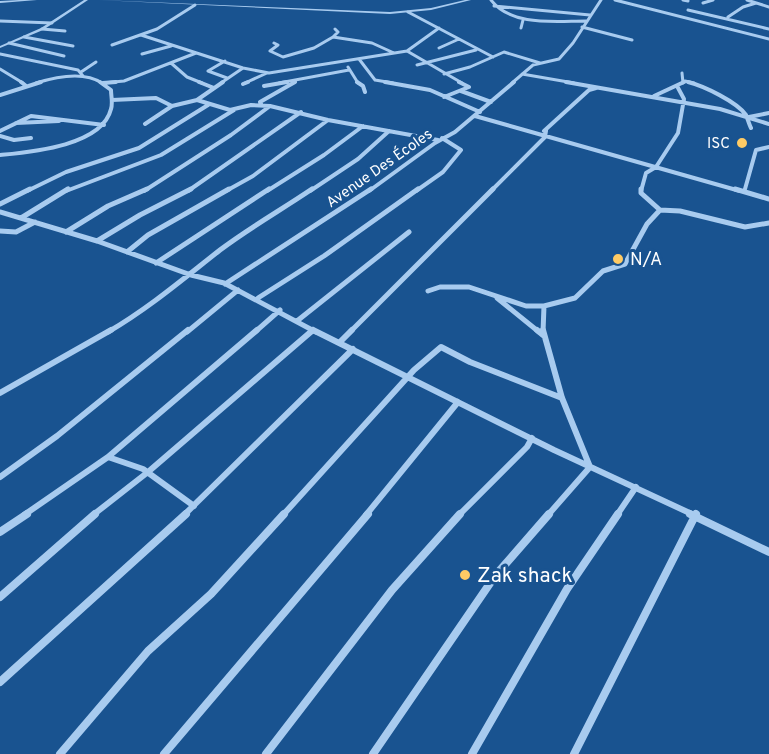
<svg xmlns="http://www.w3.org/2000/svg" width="769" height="754" viewBox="0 0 769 754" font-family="Overpass,sans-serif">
<rect width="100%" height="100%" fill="#195390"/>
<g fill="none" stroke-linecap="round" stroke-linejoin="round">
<path stroke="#a8cbef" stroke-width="3" d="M491,0c21,27 64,21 95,21
M615,0l154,39
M683,0l5,1
M747,0l22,7
M703,3l10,-3
M494,6l96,9
M688,10l81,19
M408,12l85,45
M728,17l15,-10 13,-4
M0,21l52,2
M582,27l50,13
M521,28l2,-8
M42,29l23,2
M335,29l3,3 -5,5 39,6 22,10
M141,35l102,33 26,5 138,-22 32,-23
M24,37l49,9
M9,43l55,13
M274,43l4,2 -8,6 13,6 31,-9 19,-11
M112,45l45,-16 38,-24
M439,48l20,-9
M407,51l55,32
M0,54l78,16 5,6
M142,54l29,-8
M359,59l16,21 18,3
M171,63l16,14 15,6
M417,65l59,-15
M348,67l10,16
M0,69l23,14
M208,71l19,7
M208,71l17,-10
M81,72l15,-10
M682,73l1,10
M444,74l26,-7 34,-15 36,11
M522,74l52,9
M685,81l9,2
M36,83c19,-6 48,-12 66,0
M103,83l21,-2 72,-28
M221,83l22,-15
M245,83l22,-10
M279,83l70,-13
M293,83l2,-1
M512,83l21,-18 26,-6 14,-16 28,-43"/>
<path stroke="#a8cbef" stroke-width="4" d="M21,82l4,3
M199,82l15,6
M357,82l6,4 2,6
M385,82l45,8 50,22
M566,82l154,27 49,15
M688,82c16,4 49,20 58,33 1,2 3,9 5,13
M103,83l13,-1
M243,84l5,-2
M264,86l23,-4
M461,91l30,11
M0,95l41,-13
M654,96l30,-14
M444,97l25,-10 -10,-5
M112,100l44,-2 16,8
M197,100l33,10 21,-5 19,1 58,14 110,20
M261,104l-1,-2 35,-20
M475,116l265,75
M749,117l20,-4
M16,123l43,-2
M145,124l27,-18 25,-6 26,-18
M0,131l31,-15 73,9
M544,131l45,-41 7,-2
M0,136l14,4 17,-2
M0,155c31,-3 102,-9 111,-46 2,-6 0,-13 0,-19l-11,-8
M745,189l11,-39 13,-3
M27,191l39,-19 73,-24 69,-43
M66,191l95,-36 73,-45
M144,191l87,-56 39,-29
M188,191l113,-79
M226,191l27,-15 75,-56
M267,191l57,-36 39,-29
M310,191l48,-32 31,-28
M369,191l66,-48 20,-11 59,-50
M416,191l27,-19 18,-22 -19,-12
M491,191l54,-54 1,-6
M641,191l5,-18 10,-6 22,-34 6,-34 -7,-13"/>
<path stroke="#a8cbef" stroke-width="5" d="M641,189v4l19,17 20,1 65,16 24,-4
M735,189l34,10
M0,204l30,-15
M0,212l97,29 94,34 33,8 92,49
M21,218l47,-29
M0,231l16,1 19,-10
M66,232l42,-26 39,-17
M97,241l43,-26 51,-26
M127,252l21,-17 81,-46
M156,263l113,-74
M225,284l146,-95
M428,291l12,-4h29l57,19h18l31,-8 28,-27 22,-7 22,-40 13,-14
M258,298l66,-42 94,-67
M497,298l42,34
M297,321l112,-89
M108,332c41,-24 75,-53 112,-82 29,-22 61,-40 92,-61
M187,332l51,-42
M255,332l25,-22
M311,332l2,-2
M350,332l143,-143
M543,332l1,-26"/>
<path stroke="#a8cbef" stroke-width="6" d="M313,330l241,120 140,65
M537,330l6,5
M543,330l19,68 28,69 -42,48
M340,342l12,-12
M0,393l111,-63
M108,457l35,12 51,37
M0,477l57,-41 131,-106
M24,515l84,-58 149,-127
M93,515l55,-43 165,-142
M184,515l169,-166
M283,515l131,-145 27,-23 29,15 92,36
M366,515l92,-113
M459,515l68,-68 5,-9
M617,515l19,-28"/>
<path stroke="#a8cbef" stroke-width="8" d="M690,514l79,38
M0,532l27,-18
M0,597l95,-83
M0,682l186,-168
M60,754l88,-103 63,-57 73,-80
M164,754l204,-240
M266,754l126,-164 68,-76
M373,754l122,-178 54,-62
M472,754l95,-165 51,-75
M574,754l122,-240"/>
<path fill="#a8cbef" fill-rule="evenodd" d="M19,0h18l-37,3v-2z
M84,0h4l-45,30 -43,18v-2l41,-18z
M99,0l291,12 41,-4 34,-8h6l-40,10 -41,4z"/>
</g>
<g fill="#ffcb65" stroke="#195390" stroke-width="2">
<circle cx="742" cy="143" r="6"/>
<circle cx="618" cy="259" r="6"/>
<circle cx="465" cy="575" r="6"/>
</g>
<g text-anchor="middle" stroke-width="6" stroke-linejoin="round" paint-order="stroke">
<g font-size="15" fill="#fff" stroke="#195390" text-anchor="end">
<text x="730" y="148">ISC</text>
</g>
<g font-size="15" fill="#fff" stroke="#195390">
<text transform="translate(379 168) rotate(-35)" y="5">Avenue Des Écoles</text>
</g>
<g font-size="18" fill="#fff" stroke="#195390" text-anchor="start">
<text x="630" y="265">N/A</text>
</g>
<g font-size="21" fill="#fff" stroke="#195390" text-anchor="start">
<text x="477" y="582">Zak shack</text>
</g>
</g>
</svg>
